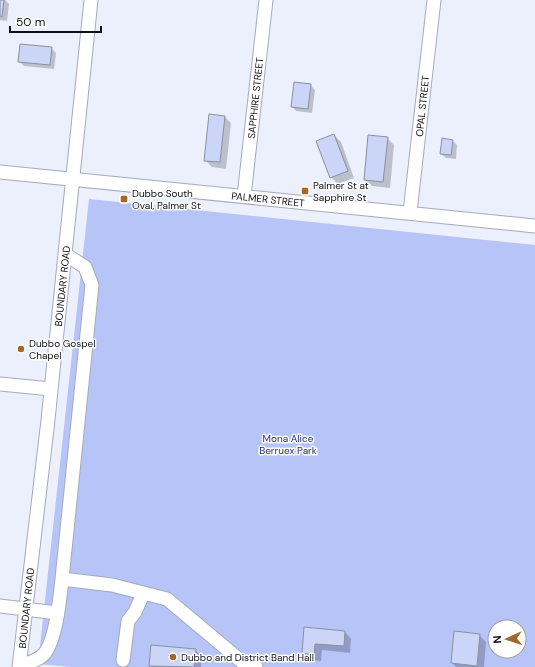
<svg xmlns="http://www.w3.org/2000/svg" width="535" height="667" viewBox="0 0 535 667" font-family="'DM Sans',sans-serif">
<rect width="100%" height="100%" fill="#ecf0fd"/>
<path fill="#b6c4f8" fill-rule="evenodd" d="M89,199l446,46v422h-463l-34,-3zM495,627h24v24h-24z"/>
<path fill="#0003" d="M0,0h5l4,4 -2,17 -7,-1z
M51,48l5,5 -2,16 -30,-3 -5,-5z
M310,85l5,5 -3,23 -16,-2 -4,-5z
M224,116l7,7 -5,46 -14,-2 -7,-7z
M334,135l7,7 13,36 -16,6 -7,-7z
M387,138l7,7 -4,43 -18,-2 -7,-7z
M453,141l4,4 -1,14 -10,-1 -5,-4z
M305,628l40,4 6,7 -1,14 -28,-3 -1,11 -11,-1 -7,-7z
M479,635l7,7 -2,25h-28l-4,-4z
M195,650l7,7 -1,10h-49l-1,-2z"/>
<path fill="#cbd5f8" stroke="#8b8f9e" d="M0,0h4l-2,17 -2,-1z
M20,44l32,3 -2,18 -32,-3z
M294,82l17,2 -3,25 -17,-2z
M209,114l16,2 -5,46 -16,-1z
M334,134l14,37 -18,7 -14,-37z
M368,135l20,2 -5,45 -19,-2z
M442,138l11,2 -2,15 -11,-1z
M304,627l41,4 -1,15 -29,-2 -1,11 -12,-2z
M454,631l26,3 -3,32 -26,-3z
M151,645l45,4 -2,18 -45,-1z"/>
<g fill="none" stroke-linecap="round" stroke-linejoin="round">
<defs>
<path id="minor" d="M0,172l535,54
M244,196l22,-196
M410,212l24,-212
M0,384l51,5
M62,579l50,6 55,14 80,67 9,1
M0,606l57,7
M123,660l5,-39 7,-9 8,-18
M19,667l29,-247 43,-420
M19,667c7,-3 17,-6 23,-11 14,-11 18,-59 20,-77l30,-294 -7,-18 -20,-13"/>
</defs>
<use href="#minor" stroke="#a6aab9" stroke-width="15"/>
<use href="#minor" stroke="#fff" stroke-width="13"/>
</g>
<g fill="#a26729" stroke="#fff" stroke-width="1.5">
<rect x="301" y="187" width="8" height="8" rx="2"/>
<rect x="120" y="195" width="8" height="8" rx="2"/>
<circle cx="21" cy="349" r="4"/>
<circle cx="173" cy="657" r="4"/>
</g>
<g text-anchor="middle" stroke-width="3" stroke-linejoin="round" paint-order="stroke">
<g font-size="10" fill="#0f1015" stroke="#fff">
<text transform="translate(255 98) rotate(-84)" y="4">SAPPHIRE STREET</text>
<text transform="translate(422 106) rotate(-84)" y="4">OPAL STREET</text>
<text transform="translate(268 199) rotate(6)" y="4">PALMER STREET</text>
<text transform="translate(62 286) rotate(-84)" y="4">BOUNDARY ROAD</text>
<text transform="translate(26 608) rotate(-84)" y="4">BOUNDARY ROAD</text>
</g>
<g font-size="10" fill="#0f1015" stroke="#fff" text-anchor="start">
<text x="313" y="189">Palmer St at<tspan x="313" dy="12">Sapphire St</tspan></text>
<text x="132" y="197">Dubbo South<tspan x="132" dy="12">Oval, Palmer St</tspan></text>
<text x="29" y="347">Dubbo Gospel<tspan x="29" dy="12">Chapel</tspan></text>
<text x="181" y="661">Dubbo and District Band Hall</text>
</g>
<g font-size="10" fill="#242987" stroke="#fff">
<text x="288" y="442">Mona Alice<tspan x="288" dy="12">Berruex Park</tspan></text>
</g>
</g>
<g transform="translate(507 639) rotate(267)"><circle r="19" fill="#ffffff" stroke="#9f9fa1"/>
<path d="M0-3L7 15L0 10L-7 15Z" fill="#a26729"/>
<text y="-6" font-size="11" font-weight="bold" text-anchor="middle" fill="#0f1015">N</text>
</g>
<path d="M10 26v6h91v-6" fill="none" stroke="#0f1015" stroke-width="2"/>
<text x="16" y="26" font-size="12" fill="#0f1015" stroke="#ffffff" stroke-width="3" paint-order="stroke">50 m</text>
</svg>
